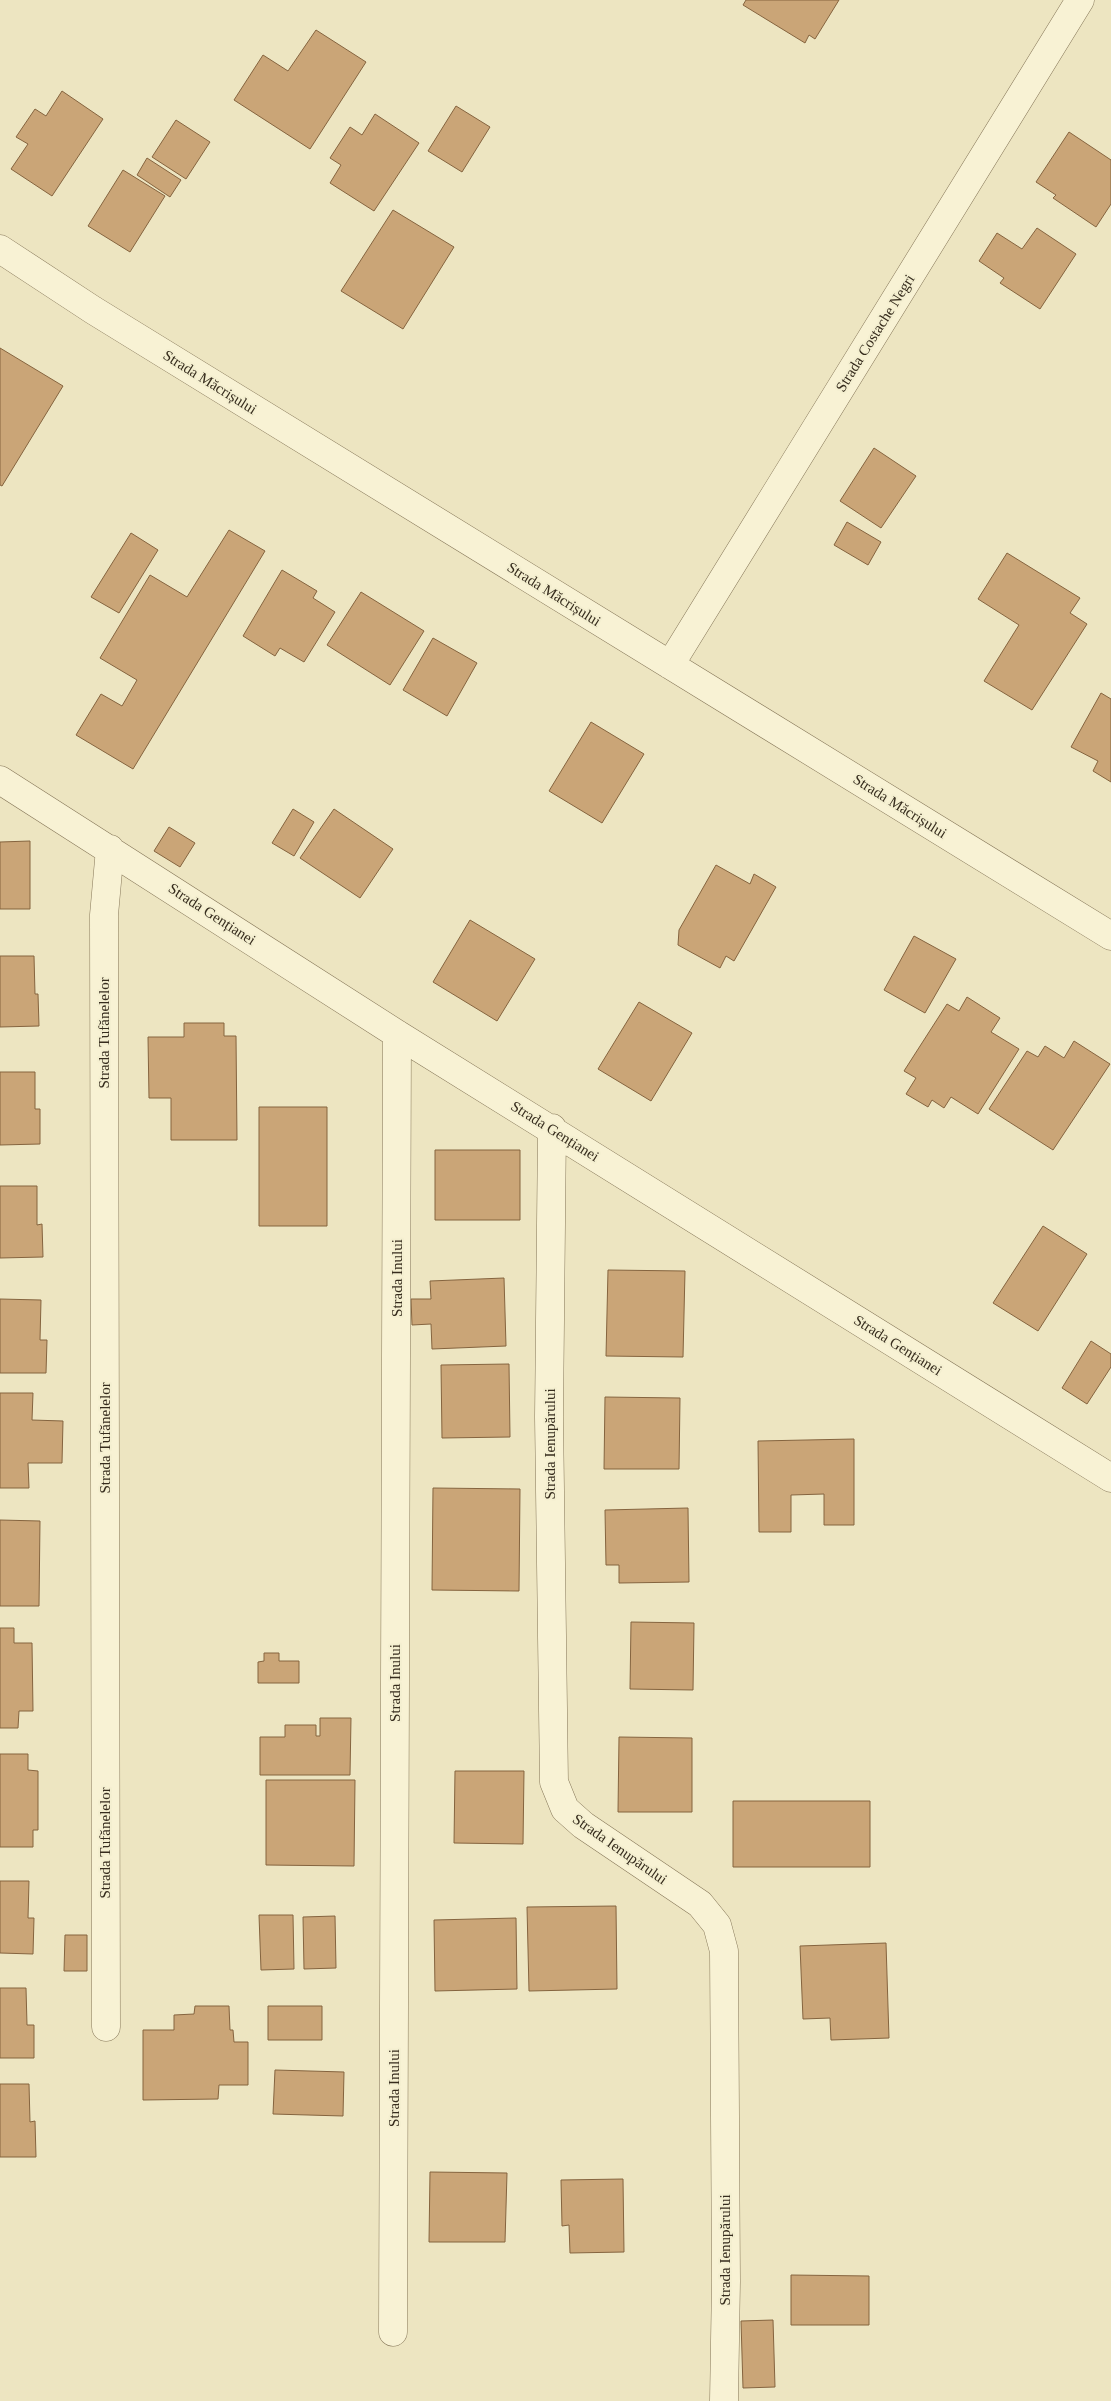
<svg xmlns="http://www.w3.org/2000/svg" width="1111" height="2401" viewBox="0 0 1111 2401" font-family="Georgia,serif">
<rect width="100%" height="100%" fill="#ede5c1"/>
<path fill="#caa577" stroke="#85643f" d="M746,0h93l-24,39 -6,-4 -4,8 -62,-38z
M316,30l50,32 -56,87 -76,-49 29,-45 25,16z
M62,91l41,28 -51,77 -41,-27 17,-25 -12,-7 19,-28 11,7z
M456,106l34,21 -28,45 -34,-21z
M375,114l44,29 -45,68 -44,-28 11,-18 -11,-7 20,-31 12,8z
M176,120l34,22 -24,37 -34,-22z
M1069,132l42,28v44l-15,23 -43,-29 3,-3 -20,-13z
M147,158l34,22 -11,17 -33,-22z
M123,170l42,26 -35,56 -42,-26z
M393,210l61,37 -51,82 -62,-38z
M1037,228l39,26 -36,55 -40,-26 4,-5 -25,-17 18,-28 25,16z
M0,348l63,38 -61,100 -2,-1z
M874,448l42,28 -35,52 -41,-27z
M847,522l34,20 -13,23 -34,-20z
M229,530l36,21 -132,218 -57,-34 25,-41 21,12 15,-26 -37,-22 50,-83 37,22z
M131,533l27,17 -39,63 -28,-16z
M1007,553l73,45 -10,15 17,11 -55,86 -48,-29 35,-56 -41,-26z
M282,570l35,21 -4,7 22,14 -31,50 -24,-14 -5,8 -32,-20z
M361,592l63,39 -34,54 -63,-40z
M433,638l44,25 -30,53 -44,-26z
M1101,693l10,6v83l-18,-11 5,-10 -27,-14z
M591,722l53,32 -42,69 -53,-32z
M293,809l21,13 -20,34 -22,-13z
M334,809l59,40 -33,49 -60,-40z
M169,827l26,16 -15,24 -26,-16z
M30,841v68h-30v-67z
M716,865l34,19 4,-10 22,13 -42,74 -8,-5 -6,12 -42,-23 1,-15z
M470,920l65,39 -38,62 -64,-39z
M914,936l42,23 -31,54 -41,-23z
M0,956h34l1,38h3l1,32 -39,1z
M967,997l33,21 -9,14 28,17 -41,65 -27,-17 -7,11 -12,-8 -4,7 -22,-13 10,-16 -12,-7 43,-67 12,7z
M639,1002l53,31 -41,68 -53,-32z
M184,1023h40v13h12l1,104h-66v-42h-22l-1,-61h36z
M1074,1041l36,23 -57,86 -64,-41 38,-58 11,6 7,-11 19,12z
M0,1072h35v37h5v35l-40,1z
M259,1107h68v119h-68z
M435,1150h85v70h-85z
M0,1186h37v39l5,-1 1,33 -43,1z
M1043,1226l44,28 -49,77 -45,-28z
M608,1270l77,1 -2,86 -77,-1z
M504,1278l2,68 -74,3 -1,-25 -19,1 -1,-26h20l-1,-18z
M0,1299l41,1 -1,40h7l-1,33h-46z
M1091,1341l20,13v13l-24,37 -25,-16z
M509,1364l1,73 -68,1 -1,-73z
M0,1393h33l-1,27 31,1 -1,42h-34l1,25h-29z
M605,1397l75,1 -1,71h-75z
M854,1439v86h-30v-31l-33,1v37h-32l-1,-91z
M433,1488l87,1 -1,102 -87,-1z
M688,1508l1,74 -70,1v-18h-13l-1,-55z
M0,1520l40,1 -1,85h-39z
M631,1622l63,1 -1,67 -63,-1z
M0,1628h14v15h18l1,68h-14l-1,17h-18z
M264,1653h15v8h20v22h-41v-21l6,-1z
M320,1718h31l-1,57h-90v-38h25v-12h31v11h4z
M619,1737l73,1v74h-74z
M0,1754h28v16l10,1v59h-5v17h-33z
M455,1771h69l-1,73 -69,-1z
M266,1780h89l-1,86 -88,-1z
M733,1801h137v66h-137z
M0,1881h29l-1,37h6l-1,36 -33,-1z
M616,1906l1,83 -88,2 -2,-84z
M259,1915h34l1,54 -33,1z
M335,1916l1,52 -32,1 -1,-52z
M516,1918l1,71 -82,2 -1,-71z
M65,1935h22v36h-23z
M886,1943l3,95 -58,2 -1,-22 -27,1 -3,-73z
M0,1988h26l1,37h7v33h-34z
M195,2006h34l1,24h3l1,12h14v43h-29l-1,14 -75,1v-70h31v-15l20,-1z
M268,2006h54v34h-54z
M275,2070l69,2 -1,44 -70,-2z
M0,2084h29l1,38 5,-1 1,36h-36z
M430,2172l77,1 -2,69h-76z
M623,2179l1,73 -54,1 -1,-28 -7,1 -1,-46z
M791,2275l78,1v49h-78z
M773,2320l2,67 -32,1 -2,-67z"/>
<g fill="none" stroke-linecap="round" stroke-linejoin="round">
<defs>
<path id="street" d="M0,249l93,61 1018,626
M670,665l410,-665
M0,780l397,254 714,444
M552,1128l-3,289 5,365 11,27 18,16 117,79 17,21 7,26 2,330 -2,120
M106,2027l-2,-1112 6,-66
M393,2332l4,-1298"/>
</defs>
<use href="#street" stroke="#867759" stroke-width="29"/>
<use href="#street" stroke="#f8f2d4" stroke-width="28"/>
</g>
<g text-anchor="middle" stroke-width="4" stroke-linejoin="round" paint-order="stroke">
<g font-size="15" fill="#362c1d" stroke="#f4efd0">
<text transform="translate(875 333) rotate(-58)" y="5">Strada Costache Negri</text>
<text transform="translate(210 382) rotate(32)" y="5">Strada Măcrișului</text>
<text transform="translate(554 594) rotate(32)" y="5">Strada Măcrișului</text>
<text transform="translate(900 806) rotate(32)" y="5">Strada Măcrișului</text>
<text transform="translate(212 914) rotate(33)" y="5">Strada Gențianei</text>
<text transform="translate(104 1033) rotate(-90)" y="5">Strada Tufănelelor</text>
<text transform="translate(555 1131) rotate(32)" y="5">Strada Gențianei</text>
<text transform="translate(397 1278) rotate(-90)" y="5">Strada Inului</text>
<text transform="translate(898 1345) rotate(32)" y="5">Strada Gențianei</text>
<text transform="translate(105 1438) rotate(-90)" y="5">Strada Tufănelelor</text>
<text transform="translate(550 1444) rotate(-90)" y="5">Strada Ienupărului</text>
<text transform="translate(395 1683) rotate(-90)" y="5">Strada Inului</text>
<text transform="translate(105 1843) rotate(-90)" y="5">Strada Tufănelelor</text>
<text transform="translate(620 1849) rotate(35)" y="5">Strada Ienupărului</text>
<text transform="translate(394 2088) rotate(-90)" y="5">Strada Inului</text>
<text transform="translate(725 2250) rotate(-90)" y="5">Strada Ienupărului</text>
</g>
</g>
</svg>
